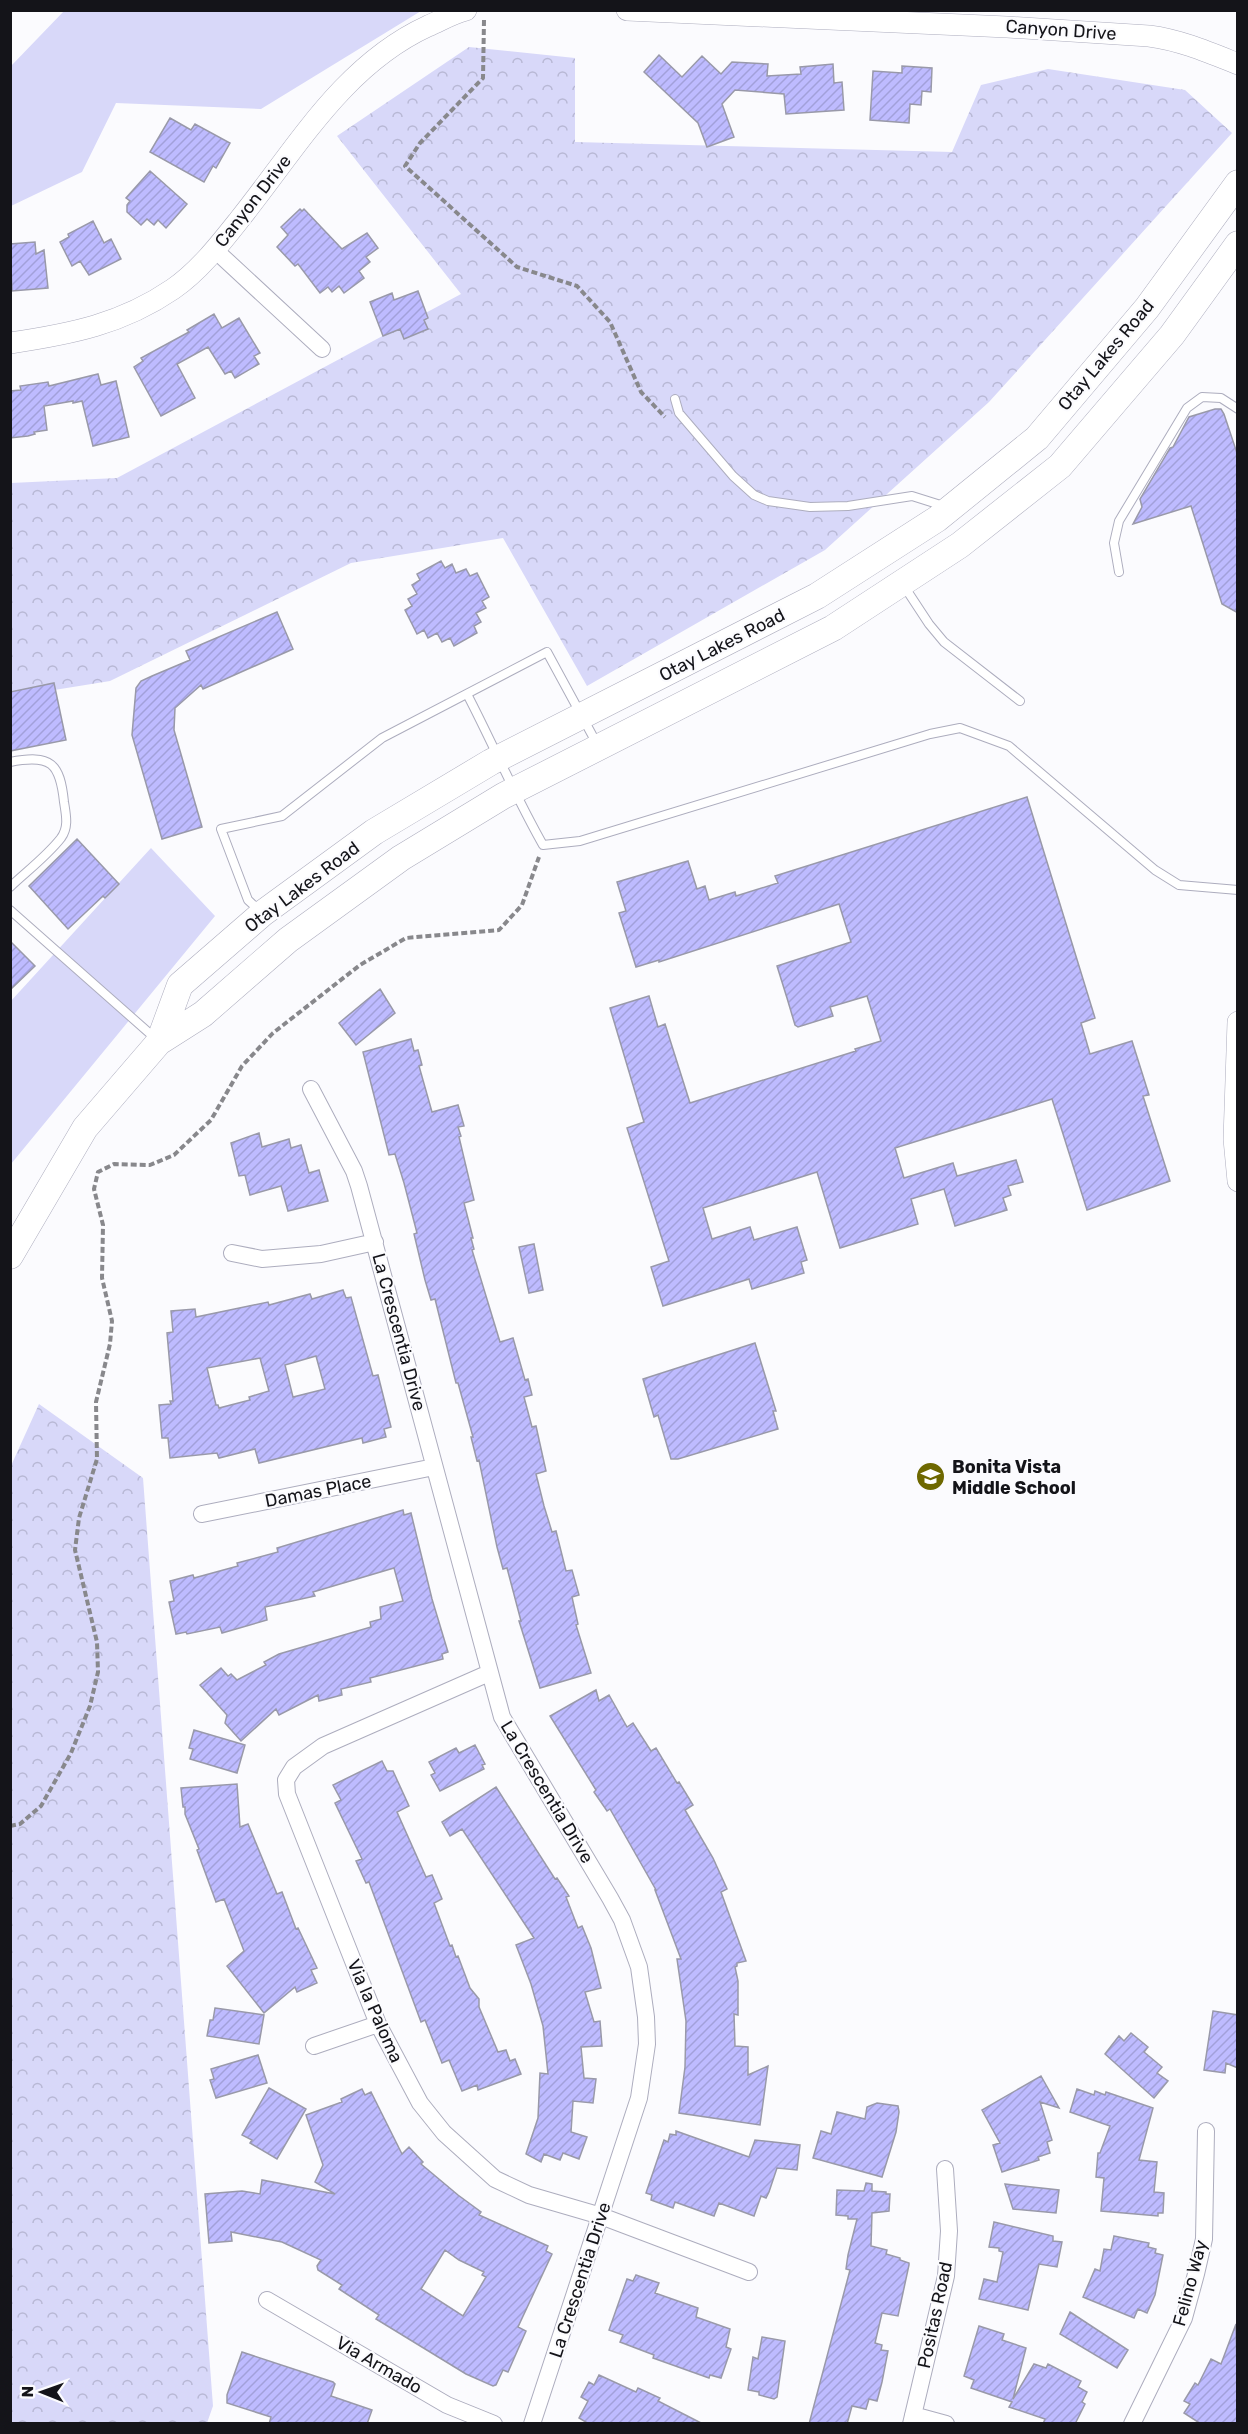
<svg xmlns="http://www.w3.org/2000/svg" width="1248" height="2434" viewBox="0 0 1248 2434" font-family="Rubik,sans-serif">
<defs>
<pattern id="forest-crowns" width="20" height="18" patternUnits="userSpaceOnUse" patternTransform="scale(1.5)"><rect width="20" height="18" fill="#d8d8f9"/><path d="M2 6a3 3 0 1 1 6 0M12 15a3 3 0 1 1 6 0" fill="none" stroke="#b8b8d5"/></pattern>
<pattern id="building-hatch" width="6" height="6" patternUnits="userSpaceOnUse" patternTransform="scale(1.5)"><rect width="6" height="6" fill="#bebbff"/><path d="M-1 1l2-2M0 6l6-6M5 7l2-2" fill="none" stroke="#a2a0da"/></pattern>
</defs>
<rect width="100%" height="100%" fill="#fbfbfe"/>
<path fill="#d8d8f9" d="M64,11v-1l357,1 -160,98 -145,-6 -34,69 -71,34v-140z
M151,848l64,68 -204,248 -1,-162z"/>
<path fill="url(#forest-crowns)" d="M469,47l106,11v84l377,10 29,-67 67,-16 137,21 47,43 -243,269 -164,148 -238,136 -84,-148 -152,25 -241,118 -99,16v-214l106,-5 344,-184 -124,-158z
M39,1404l104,74 70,928 -6,17h-196l-1,-955z"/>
<path fill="url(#building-hatch)" stroke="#9999a9" stroke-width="1.5" fill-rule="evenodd" d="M659,55l23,22 20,-21 19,18 11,-12 36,2 -1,12 34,-2 -1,-7 33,-3 1,19 8,-1 2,28 -58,4 -2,-20 -49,-4 -13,14 12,33 -27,10 -9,-24 -54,-51z
M902,66l30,2 -1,24 -9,-1 -1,14 -11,-1 -1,19 -39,-3 3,-49 29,2z
M170,118l21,12 4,-6 35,19 -14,25 -3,-2 -9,16 -54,-30z
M150,171l37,33 -21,24 -8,-8 -4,5 -7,-6 -6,6 -14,-13v-7l3,-4 -4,-3z
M300,209l2,2 2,-2 38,40 25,-16 11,15 -12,9 4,5 -11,9 5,7 -20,15 -5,-7 -7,6 -4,-5 -8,6 -22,-29 -3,2 -18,-19 11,-12 -7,-8z
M93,221l11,22 7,-4 10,20 -32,16 -9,-14 -8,5 -12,-24 9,-5 -1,-3z
M35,242l1,12 8,-4 4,38 -36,3 -2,-47z
M418,291l10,27 -4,2 4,9 -24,10 -4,-10 -17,7 -13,-34 22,-9 2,7z
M214,314l8,14 17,-10 21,35 -6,3 5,8 -24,14 -4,-7 -6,3 -17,-27 -31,17 18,34 -34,18 -27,-49 9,-6 -2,-3 48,-26 -2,-2z
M98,374l3,11 15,-4 13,56 -36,9 -11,-45 -9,2v-2l-29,5 3,24 -13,2 1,2 -7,2 -18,2v-47l11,-1 -1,-4 28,-4 1,4z
M1215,409h6l3,5 14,42v157l-16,-9 -31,-98 -58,18 9,-17 -2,-8 30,-51 3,-1 16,-30z
M441,561l4,7 7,-4 4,9 10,-4 4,7 7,-3 12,24 -7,4 4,7 -10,5 5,9 -7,4 3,7 -23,13 -4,-8 -8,4 -5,-9 -9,5 -4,-8 -7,4 -12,-24 7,-4 -4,-7 9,-5 -5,-9 8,-5 -3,-6z
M277,612l16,37 -90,40 -2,-4 -26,23 -1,22 28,97 -40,12 -30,-104 4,-47 5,-7 11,-5 38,-16 -4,-9z
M54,683l12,57 -56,11v-59z
M1027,797l68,221 -14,5 9,31 42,-13 17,54 -6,1 27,85 -83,29 -35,-111 -157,49 9,30 49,-15 4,13 59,-16 7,22 -15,4 3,9 -8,3 4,12 -52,16 -11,-37 -33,10 7,25 -78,24 -23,-76 -114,36 9,31 38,-12 4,13 43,-13 10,33 -6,2 3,11 -52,16 -3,-10 -86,27 -12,-39 18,-6 -42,-133 17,-6 -34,-114 39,-12 9,31 7,-3 25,79 166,-52 -1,-2 26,-8 -14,-45 -37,11 3,9 -35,11 -3,-2 -8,-27 -10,-32 74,-24 -12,-38 -180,58v-2l-23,7 -17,-54 7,-2 -9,-29 71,-21 9,28 8,-3 4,14 26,-8 1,4 42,-13 -3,-7z
M77,839l42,45 -14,14 -2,-2 -35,33 -39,-43z
M10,941l25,25 -25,24z
M380,989l15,24 -39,32 -17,-22z
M411,1039l3,12 4,-1 4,15 -3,1 13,46 26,-7 6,21 -6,1 3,9 -2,1 15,63 -10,3 9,35h-2l3,11 -2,1 28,92 13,-4 12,42 3,-1 4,16 -8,2 8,30 4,-1 10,45 -10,3 8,32 8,26 4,-1 10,40 6,-1 7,25 -7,2 6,27 -2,1 15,48 -51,15 -21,-67h2l-14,-53 -4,1 -6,-22 -18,-87 -2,1 -6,-24h2l-15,-54h-2l-21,-84 -4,1 -6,-20 -11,-46 3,-1 -13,-50 -9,-29 -6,1 -26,-103z
M259,1133l3,14 27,-8 2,9 10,-3 8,28 10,-3 9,31 -40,10 -7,-25 -31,9 -5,-20 -6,1 -8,-33z
M534,1244l9,46 -14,3 -10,-46z
M343,1290l3,8 5,-1 22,79 5,-1 13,52 -7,2 2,8 -23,6 -1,-5 -103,25 -4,-14 -36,9 -2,-5 -47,5 -2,-20h-6l-3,-33 12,-1 -1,-3h3l-6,-68 6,-1 -2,-21 24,-2 1,8 72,-15 1,3 41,-11 2,5zM316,1356l9,33 -32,8 -8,-32zM260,1358l9,33 -20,6 1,3 -31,8 -1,-3h-2l-9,-37z
M755,1343l21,68h-3l5,18 -100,30h-7l-13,-44 -4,2 -11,-38z
M403,1510l1,5 7,-2 21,86 16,53 -6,2 1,5 -73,19 1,4 -30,7 1,6 -23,6 -1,-6 -39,20 -3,-6 -35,32 -16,-18 2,-8 -27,-30 21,-17 7,8 3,-2 6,6 29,-15 -2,-3 15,-8 92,-27 -1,-5 11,-3 -1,-12 23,-6 -9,-33 -81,24 2,4 -50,11 2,13 -45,13 -2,-6 -33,7 -1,-2 -10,2 -7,-32 5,-1 -4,-20 23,-6 1,3 44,-12 -1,-3 41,-11 -1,-4z
M596,1690l3,11 10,-6 18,32 6,-4 18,28 5,-3 21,35 2,-1 14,23 -8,5 28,48 14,31 -6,3 25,69 -9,2v3l-2,1 3,14v34l-4,-1 1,32 13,1v28l20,-9 -8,59 -81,-12 6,-46 1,-46 -9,-62h4l-26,-69h1l-46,-81 -3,2 -13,-19 2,-2 -46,-74z
M194,1730l51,15 -8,28 -47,-14 3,-10 -4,-1z
M475,1745l10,19 -3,1 2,4 -44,22 -9,-16 4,-2 -6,-11 27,-14 3,5z
M382,1761l5,10h6l16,35 -12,6 29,65 6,-2 10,24 -8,4 16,43 2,-1 4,12 2,-1 12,32 9,11v8l19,45 8,-2 4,11 5,-2 6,15 -43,16 -1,-5 -15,6 -13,-31 -7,3 -17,-43 -4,2 -52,-140 -3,1 -10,-22 6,-2 -27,-56 6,-3 -8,-15z
M237,1784l3,43 8,-3 29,70 5,-2 14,37 2,-1 19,40 -6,2 6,13 -20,9 -2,-5 -31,26 -37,-47 17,-15 -20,-52 -8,3 -19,-52 2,-1 -14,-35v-7h-2l-2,-19z
M496,1787l59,92 2,-1 12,18 -3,1 12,31 4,-2 9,22 10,40 -16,4 9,30 6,-1 2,25 -21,1 3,31 12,1 -3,24 -20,-2 -2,31 16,5 -8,22 -16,-6 -3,7 -16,-6 -3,8 -15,-8 12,-36 2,-45 8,1 -5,-48 -12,-42 -15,-39 18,-7 -72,-109 -12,7 -8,-14z
M215,2008l49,7 -5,29 -52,-8 3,-16h3z
M1213,2011l25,4v53l-12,-5 -1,10 -21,-3z
M1131,2033l17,14 -4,5 18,15 -5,6 11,8 -14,17 -49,-44 14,-18 5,5z
M258,2055l9,28 -51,15 -6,-18 4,-1 -3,-10z
M1041,2076l18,32 -19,-6 12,38 -5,2 3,11 -12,4 1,3 -37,12 -9,-27 7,-2 -18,-33z
M269,2088l37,21 -29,50 -27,-16 2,-3 -10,-5z
M362,2089l3,6 6,-3 31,62 7,-7 14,15 -2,2 37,31 23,17 -2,3 69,31 -2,5 6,3 -34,73 8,4 -18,41 -5,-2 -7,15 -3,1 -27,-12 -90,-55 3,-4 -40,-26 3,-4 -24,-15 -1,-4 4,-6 -39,-18 -51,-10 1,9 -23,2 -4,-49 37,-3 18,3 2,-14 73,14 -20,-12 8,-17 -17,-50 36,-13 -1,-3zM445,2250l14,10 25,12 -2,3 4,2 -23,39 -42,-27z
M1077,2089l17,6 1,-4 10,4 1,-3 47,16 -14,52 18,2 -3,30 10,1 -1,20h-5v3l-57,-5 3,-33 -8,-1 2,-24h2l10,-27 -40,-14z
M877,2103l21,3 1,6 -3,20 -14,45 -69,-19 8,-27 10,3 6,-22 28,7 2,-12z
M676,2131l73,26 6,-17 45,5 -3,25 -20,-2 -8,24 -3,6 -5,-2 -7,20 -35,-13 -5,13 -39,-14 -2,6 -22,-8 1,-5 -6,-2 18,-53 4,2 2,-8 6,1z
M866,2183l6,1v7l14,1v2h4l-1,17 -17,2 -1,33 16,4 -1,4 14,4v2l9,3v2l-11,51 -16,-3 -7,30 7,2 -1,5 7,1 -6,31 -5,19 -8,-2 -3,10 -14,-3 -5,18h-38l41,-154 -4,-1 2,-14 9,-36h-9v-3l-12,-1 1,-25 27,1z
M1005,2184l54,6 -3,23 -43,-4z
M994,2222l59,14v5l9,1 -5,25 -18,-3 -11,46 -49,-11 5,-20 13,3 6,-30 -4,-1v-3l-10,-1z
M1114,2236l35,7 -1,4 8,2 -1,4 8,2 -8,40 -8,18 -9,-4 -4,9 -51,-21 12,-28 5,2 4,-22 7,1z
M636,2275l23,8 -4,10 43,15 -2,9 34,12 -4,18 5,2 -10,29 -11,-3 -1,3 -56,-20 1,-3 -34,-13 3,-7 -14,-5 18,-51 6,2z
M1070,2312l58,38 -11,18 -57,-34z
M1236,2324l2,100h-37l-17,-11 6,-9 -6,-3 11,-18 3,2 13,-26 10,5z
M979,2326l25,8 -2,6 24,8 -13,51 21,-35 12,4 2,-4 33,17 -3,6 9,5 -5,10 3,2 -10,20h-32l2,-5 -36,-12 3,-5 -41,-14 3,-8 -10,-4z
M762,2337l23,4 -8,56 -3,2 -15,-4v-3l-11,-2 5,-33 5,2z
M242,2352l91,30 2,2 -4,12 41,14 -5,14h-98l2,-7 -44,-14v-8z
M599,2375l37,17 2,-4 22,10 -2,3 45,23h-114l-10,-6 9,-17 -7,-4 8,-15 5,3z"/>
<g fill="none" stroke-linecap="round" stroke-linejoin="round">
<defs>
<path id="service" d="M675,399l4,14 54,63 21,19 14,6 42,6 38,-1 64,-10 35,11
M1119,572l-5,-29 5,-22 68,-113 15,-11 19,1 17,11
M904,586l25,38 15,18 76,59
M467,694c26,50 48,102 76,151l37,-4 350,-107 30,-6 49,18 146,124 24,15 59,5
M10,762c41,-8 50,1 54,40 2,13 5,25 -3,36 -14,18 -34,33 -51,49
M10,910l146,129
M261,912l-13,-12 -27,-71 61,-13 100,-78 165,-86 50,92"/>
<path id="minor" d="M215,250l107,99
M311,1089l43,82 5,15 143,531 108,181 12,22 17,47 7,50 1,27 -8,54 -107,326
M232,1253l30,6 59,-5 54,-12
M202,1514l232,-47
M489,1673l-166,73 -29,21 -8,13 1,14 91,230 42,79 24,30 51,46 34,16 72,21 148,56
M314,2046l64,-22
M267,2300l180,105 47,19
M913,2415l33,9
M911,2424l35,-148 3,-45 -4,-62
M1132,2424l52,-106 12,-44 8,-35 2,-108"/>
<path id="tertiary" d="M627,10l380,17 142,9c31,4 59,16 89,28
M10,343c61,-9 112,-19 163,-54 26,-18 47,-45 66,-69 57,-71 104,-155 189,-194 12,-5 25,-13 38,-16
M1238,1022l-4,117 4,42"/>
<path id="primary" d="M159,1042l21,-57 83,-72 111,-81 117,-70 326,-166 120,-77 100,-81 110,-130 91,-125
M10,1256l75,-128 74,-86 44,-28 85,-74 113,-82 102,-62 330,-168 127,-83 100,-79 112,-131 66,-91"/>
</defs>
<use href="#service" stroke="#adadbe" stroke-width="10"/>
<use href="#minor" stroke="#adadbe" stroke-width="18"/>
<use href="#tertiary" stroke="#adadbe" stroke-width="22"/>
<use href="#primary" stroke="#adadbe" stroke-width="27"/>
<path stroke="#88888c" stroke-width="4" stroke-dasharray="6 3" stroke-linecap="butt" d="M484,20l-1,58 -63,65 -15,23 112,101 60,19 33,36 31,70 24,25
M10,1826l10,-2 21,-18 30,-53 19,-47 8,-34 -1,-30 -22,-92 4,-32 18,-59 -1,-57 14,-58 2,-23 -10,-43 1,-53 -9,-36 4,-17 16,-8 36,1 24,-10 37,-35 31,-54 31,-33 87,-68 46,-27 93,-8 23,-25 17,-48"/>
<use href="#service" stroke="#fff" stroke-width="8"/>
<use href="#minor" stroke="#fff" stroke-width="16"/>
<use href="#tertiary" stroke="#fff" stroke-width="21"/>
<use href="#primary" stroke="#fff" stroke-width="26"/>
</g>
<defs>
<symbol id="school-disc" viewBox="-11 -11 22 22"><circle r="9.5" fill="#6e6800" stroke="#fbfbfe"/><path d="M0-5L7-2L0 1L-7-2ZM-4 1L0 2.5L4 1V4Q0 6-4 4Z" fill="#fff"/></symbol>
</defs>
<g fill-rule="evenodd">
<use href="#school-disc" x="914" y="1460" width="33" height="33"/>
</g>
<g text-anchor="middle" stroke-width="4.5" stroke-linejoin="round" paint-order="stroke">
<g font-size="18" fill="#141419" stroke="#fbfbfe">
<text transform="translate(1061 30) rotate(4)" y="6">Canyon Drive</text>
<text transform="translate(253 201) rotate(-52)" y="6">Canyon Drive</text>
<text transform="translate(1106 355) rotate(-50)" y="6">Otay Lakes Road</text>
<text transform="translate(722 645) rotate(-27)" y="6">Otay Lakes Road</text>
<text transform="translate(302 887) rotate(-37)" y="6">Otay Lakes Road</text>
<text transform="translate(399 1332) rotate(75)" y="6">La Crescentia Drive</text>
<text transform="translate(318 1491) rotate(-11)" y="6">Damas Place</text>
<text transform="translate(547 1792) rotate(59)" y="6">La Crescentia Drive</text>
<text transform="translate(375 2011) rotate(66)" y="6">Via la Paloma</text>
<text transform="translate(580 2280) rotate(-72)" y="6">La Crescentia Drive</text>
<text transform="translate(1190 2283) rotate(-75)" y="6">Felino Way</text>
<text transform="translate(935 2315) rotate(-78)" y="6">Positas Road</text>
<text transform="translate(379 2365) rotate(30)" y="6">Via Armado</text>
</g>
<g font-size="18" font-weight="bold" fill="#141419" stroke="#fbfbfe" text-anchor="start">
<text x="952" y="1473">Bonita Vista<tspan x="952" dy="21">Middle School</tspan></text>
</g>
</g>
<rect width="1248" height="2434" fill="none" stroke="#141419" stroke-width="24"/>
<g transform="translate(42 2392) rotate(271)" stroke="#fbfbfe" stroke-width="4.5" paint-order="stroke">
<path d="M0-4.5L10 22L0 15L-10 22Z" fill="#141419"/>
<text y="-9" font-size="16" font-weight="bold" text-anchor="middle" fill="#141419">N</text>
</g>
</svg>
